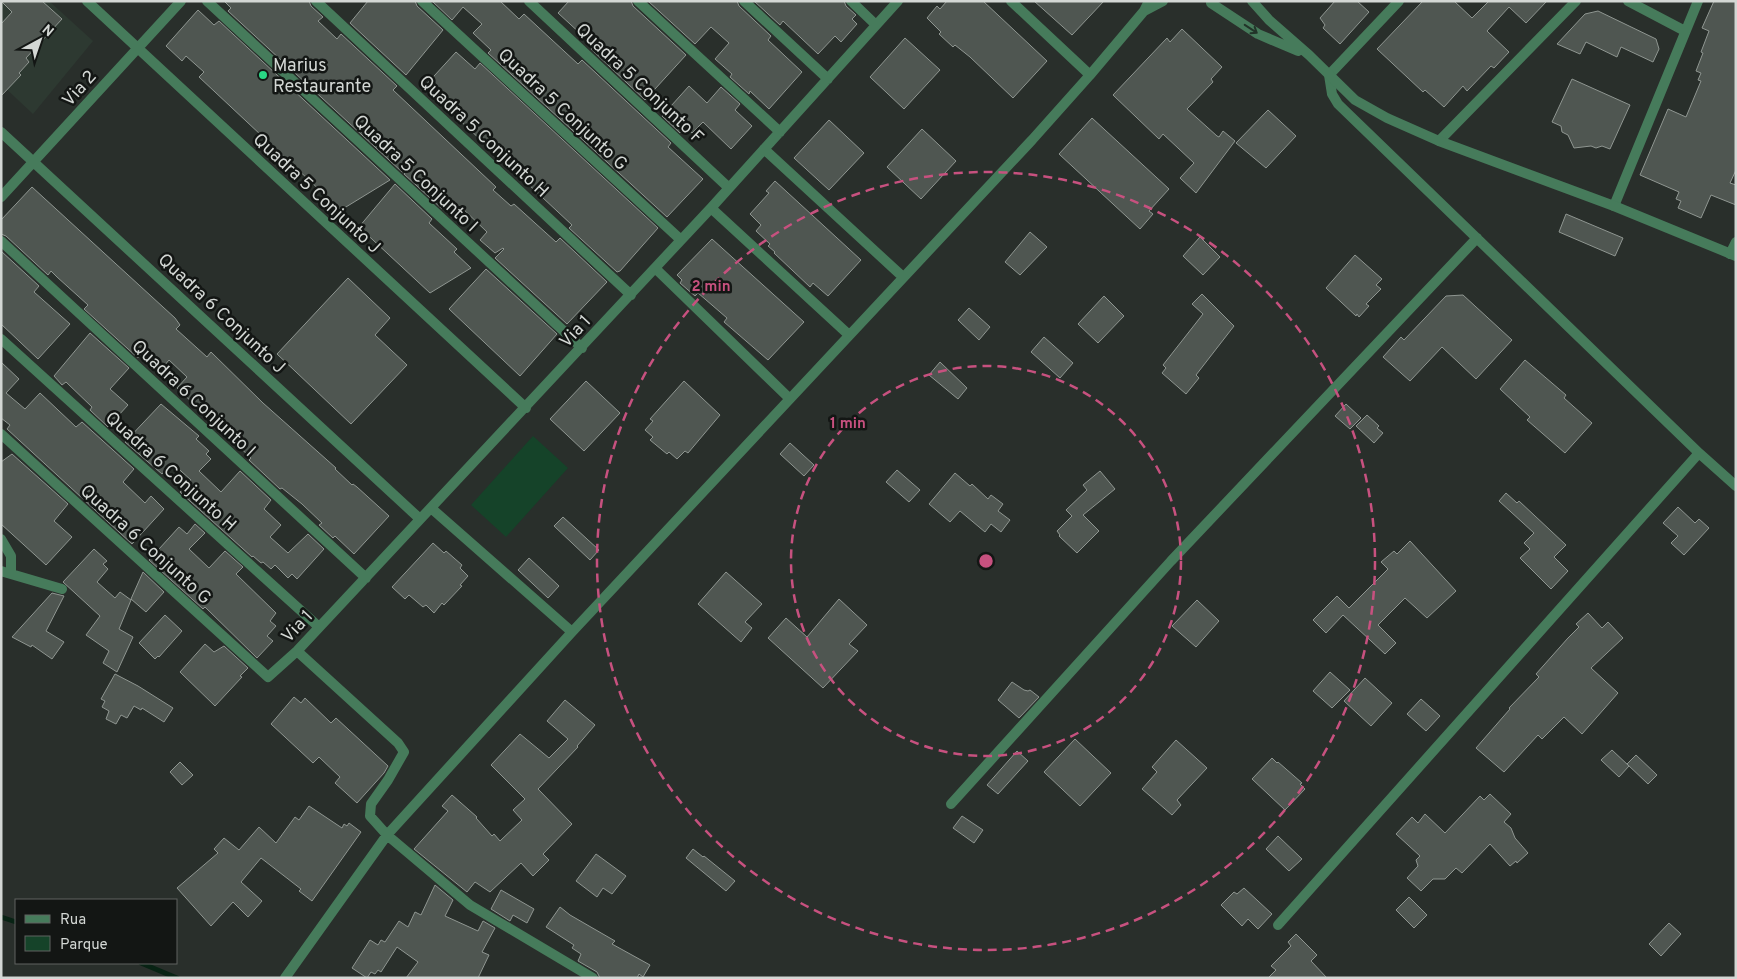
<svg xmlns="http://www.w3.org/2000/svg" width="1737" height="979" viewBox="0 0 1737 979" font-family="Overpass,sans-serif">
<rect width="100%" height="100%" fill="#292f2b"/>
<path fill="#2d3931" d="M1,1h48l44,40 -60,73 -32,-30z"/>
<path fill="#154329" d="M533,436l35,32 -62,69 -35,-32z"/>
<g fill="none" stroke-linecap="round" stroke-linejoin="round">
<path stroke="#082314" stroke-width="5" d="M1,917l15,5
M141,963l36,15"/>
</g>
<path fill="#4f5651" stroke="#8f9691" d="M1,1h41l20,18 -36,39 3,4 -10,11 2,2 -20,21v-72l11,-12z
M224,1h85l2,5 12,11 -5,4 19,18 4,-5 56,52 -4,4 103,97 -3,3 18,16 3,-2 42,38 4,-4 47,44 -40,42 -72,-66 9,-9 -1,-1 -8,5 -15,-13 7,-8 -27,-26 -5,5 -8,-7 -5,5 -38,-35 4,-5 -6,3 -174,-161 3,-3z
M368,1h47l2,5 26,24 -37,45 -56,-52z
M432,1h68l19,18 5,-5 54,50 4,-4 89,83 -3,4 35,32 -36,38 -179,-164 3,-3 -18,-17 9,-9 -19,-17 -11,13z
M569,1h62l2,5 53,49 -41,45 -54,-51 3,-3 -36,-33z
M648,1h89l2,5 32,30 -3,4 34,32 -33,37 -19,-18 -1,3 -19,-17 2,-3 -17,-15 14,-16 -18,-16 -16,17z
M754,1h90l2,5 10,9 -4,4 5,5 -16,18 -6,-6 -17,18 -35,-33 -3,4z
M947,1h36l64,60 -34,37 -43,-41 -15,-12 -2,2 -14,-13 2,-2 -14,-14 10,-12 3,3z
M1034,1h70l-32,34z
M1335,1h22l12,11 -29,32 -17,-16 2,-3 -5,-7z
M1423,1h31l18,17 17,-17h58l-21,22 -17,-16 -22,24 22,21 -15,16 -3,-2 -24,25 -4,-5 -19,21 -19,-17 -2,2 -46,-43z
M1714,1h22v169l-6,13 6,2v20l-25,-10 -10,23 -23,-10 3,-7 -5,-2 3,-7 -39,-17 28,-66 18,8 15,-36 -3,-1 3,-7 -5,-2 7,-18 -2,-1 8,-21 -7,-3z
M198,10l16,15 5,-4 171,159 -49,30 -142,-133 5,-5 -18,-16 -4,5 -16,-15z
M1598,11l58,28 3,10 -6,13 -32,-15 -4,10 -31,-15 -6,12 -23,-10 28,-30z
M1182,29l40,38 -11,12 2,3 -26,27 30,27 2,1 4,-6 12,10 -39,52 -16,-15 14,-15 -31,-29 -4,5 -46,-44 54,-57 3,4z
M905,38l35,32 -36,39 -34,-32z
M456,52l19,17 5,-6 178,165 -38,43 -3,1 -48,-44 3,-3 -148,-138z
M1572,79l58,26 -20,44 -8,-3 -6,2 -5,-2 -17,2 -6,-13 -6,-3 -1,-6 -9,-4z
M689,86l18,17 14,-16 19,17 -5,6 17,16 -21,23 -28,-27 -11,11 -7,-6 -5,6 -18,-17z
M1268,110l28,26 -30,32 -30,-25z
M1092,118l77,71 -20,22 4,3 -13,15 -81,-75z
M829,120l35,33 -35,37 -35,-32z
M922,129l34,32 -35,38 -34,-32z
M775,181l86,79 -33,36 -15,-13 -3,4 -36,-34 1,-1 -7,-6 2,-2 -14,-13 5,-6 -11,-11 19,-21 -3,-2z
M395,184l37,35 -3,4 28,26 -3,3 17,16 -41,25 -71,-66z
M32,187l143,131 5,7 -4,4 31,28 4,-5 52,51 73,65 -1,1 17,16 1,-1 4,3 32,29 -35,38 -19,-18 -2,2 -14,-13 3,-2 -20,-19 -20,-16 -2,1 -31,-29 2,-2 -21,-20 2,-2 -17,-18 -3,3 -35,-33 10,-11 -18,-17 -10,12 -18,-17 -3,3 -54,-49 4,-4 -31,-28 -6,-6 -3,4 -42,-39 -5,-2v-14z
M1566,214l57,24 -8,18 -56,-24z
M1030,232l17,15 -27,28 -15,-13z
M1200,237l20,20 -17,18 -20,-19z
M712,239l92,83 -36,38 -44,-38 3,-4 -29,-25 -3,3 -15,-13 2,-3 -5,-5z
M1,251l38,35 -5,6 36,32 -32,35 -37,-35z
M1355,255l27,24 -6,6 5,4 -15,15 3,2 -10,11 -2,-3 -1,2 -30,-28z
M486,269l71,65 -37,42 -71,-67z
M348,278l42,40 -15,17 32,30 -56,59 -74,-70z
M1202,294l32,32 -38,49 3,3 -13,16 -24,-21 4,-5 -3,-3 40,-51 -11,-10z
M1463,295l49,45 -36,39 -34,-32 -32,34 -27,-24 18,-20 3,3 42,-44z
M1104,296l20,20 -26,27 -20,-19z
M969,308l21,19 -11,13 -21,-20z
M90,333l39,35 -19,21 18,16 -20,22 -18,-17 2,-3 -26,-25 -4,3 -8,-9z
M1044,337l29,26 -13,15 -29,-26z
M1525,360l41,35 -2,3 28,25 -27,30 -38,-33 3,-3 -30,-28z
M1,362l18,17 -13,14 19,16 15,-16 36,34 6,-5 52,47 -11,13 22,21 6,-7 13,13 -32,35 -125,-115 3,-4 -9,-7z
M940,362l27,26 -9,11 -29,-24z
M586,381l34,32 -36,38 -34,-32z
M684,381l36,34 -32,38 -3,-2 -8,8 -8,-7 -2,2 -17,-14 3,-3 -8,-7 8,-9 -3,-2z
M161,404l38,32 -3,3 13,12 -3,3 5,5 -12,12 22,21 19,-21 31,29 -7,9 17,16 -11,12 18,16 20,-19 16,15 -27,30 -5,-5 -4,4 -13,-13 -4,4 -8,-7 -2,1 -8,-7 -1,1 -72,-65 11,-12 -19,-17 -10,11 -37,-32z
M1346,404l15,14 -11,11 -15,-13z
M1367,415l12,11 -2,2 6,5 -9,10 -18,-17z
M790,443l24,22 -10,11 -24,-22z
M12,454l56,50 -14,17 18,16 -26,28 -45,-41v-62z
M897,470l23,20 -11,12 -23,-20z
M1100,471l15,18 -32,26 16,16 -22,22 -18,-17 1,-1 -3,-4 15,-15 -6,-6 21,-20 -4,-5z
M955,473l15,13 2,-2 16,15 3,-4 12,9 -5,7 12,9 -9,12 -10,-8 -6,8 -25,-21 -10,11 -21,-18z
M1506,493l11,10 2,-2 47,44 -12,12 14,14 -17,18 -31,-31 10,-9 -6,-6 10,-10 -35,-32z
M1678,507l17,16 4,-4 10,9 -25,27 -13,-12 7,-7 -15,-13z
M563,517l36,33 -9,10 -36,-34z
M195,524l10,9 -16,16 20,19 16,-17 18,16 -7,7 40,39 -6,8 6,5 -9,10 6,5 -16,17 -52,-51 -2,2 -54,-49 30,-33 8,7z
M1410,541l46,50 -29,27 -22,-20 -27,27 18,18 -11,11 -42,-39 -17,18 -13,-13 24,-24 12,12 39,-39 -7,-7 13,-11 3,3z
M433,543l11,10 2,-2 16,14 -2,3 8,8 -8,9 2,1 -18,19 -2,-2 -8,10 -8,-8 -3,2 -14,-12 -4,4 -13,-12z
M94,549l13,12 -4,3 5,5 -11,13 18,16 5,-6 11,8 -12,29 14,8 -16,35 -14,-9 6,-12 -23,-16 14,-19 -37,-34z
M529,558l30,28 -11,12 -30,-28z
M143,572l21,20 -18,20 -15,-13z
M726,572l36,32 -17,18 7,6 -11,14 -43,-38z
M52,593l12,3 -18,35 18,11 -12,17 -20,-14 -1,2 -19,-10z
M839,599l28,26 -18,19 9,7 -35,37 -55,-50 18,-20 21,19z
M1197,600l22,21 -23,26 -24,-21z
M1588,613l14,15 6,-6 15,16 -32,30 27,25 -36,41 -18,-17 -22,22 -4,-4 -34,37 -28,-24 34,-39 -1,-1 30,-31 -3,-3 32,-36 11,-11 -3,-3z
M165,615l17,16 -23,26 -1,-1 -3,3 -16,-16z
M205,644l9,8 10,-6 24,22 -8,8 2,1 -27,29 -35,-34z
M1330,672l20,18 -18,18 -19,-17z
M115,674l23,12 35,22 -9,14 -22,-14 -1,2 -7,-4 -7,12 -6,-3 -5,9 -10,-5 3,-8 -7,-4 3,-6 -4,-2z
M1365,678l27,25 -21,23 -27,-25z
M1012,682l12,8 4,1 2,-1 9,7 -20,21 -21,-18z
M294,697l7,6 4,-5 26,25 5,-5 52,48 -4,7 -27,30 -22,-20 5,-6 -21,-20 -6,6 -42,-39z
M1421,699l19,17 -14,15 -19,-17z
M565,700l30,25 -18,21 1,1 -40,42 34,35 -29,30 6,6 -16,16 -12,-13 -31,29 -15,-10 -8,10 -53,-43 34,-38 -6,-5 10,-11 25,22 -1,1 16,18 2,-2 6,7 22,-21 -9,-10 12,-11 -34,-34 29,-31 29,24 19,-19 -21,-18z
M1075,739l36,34 -31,33 -36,-34z
M1176,740l31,28 -30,32 4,5 -9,10 -30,-26 15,-17 -5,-5z
M1612,750l17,16 -10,11 -18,-17z
M1017,751l11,10 -30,33 -11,-9z
M1636,755l21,20 -9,9 -21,-20z
M1272,758l5,5 1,-1 24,21 -2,1 5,5 -20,21 -33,-31z
M180,762l13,13 -11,10 -12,-13z
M1490,794l21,20 -7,8 7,6 4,10 13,15 -11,10 -1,-2 -6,5 -20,-22 -28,29 -6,-5 -11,11h-12l-12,12 -14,-13 11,-12 -2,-6 4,-4 -24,-22 16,-17 6,6 7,-9 20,19 35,-37 4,4z
M309,806l33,22 2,-4 3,2 2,-3 12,9 -49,69 -13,-10 2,-2 -40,-31 -20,24 21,19 -14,16 -15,-15 -22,24 -34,-38 41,-35 -4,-4 10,-11 15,12 20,-23 17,16 19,-26 4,3z
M962,816l21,14 -9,13 -21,-15z
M1278,836l24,23 -13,12 -23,-22z
M693,849l10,8 1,-1 31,25 -9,10 -40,-33z
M596,854l30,22 -14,18 -9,-6 -6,9 -21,-16z
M435,885l18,15 -8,16 33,15 5,-10 12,7 -13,24 7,3 -11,23h-72l12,-16 -21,-15 -16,25 -3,-2 -3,4 -4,-2 -4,6 -15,-10 18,-28 8,5 3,-5 4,2 14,-21 9,6 7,-15 6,3z
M1244,888l28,26 -14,15 -10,-10 -6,7 -21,-21 13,-13 3,2z
M501,890l33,19 -7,14 -14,-8 -3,6 -19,-12z
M1409,897l18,18 -13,13 -18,-18z
M560,907l10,8 45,26 -3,3 38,21 -7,12 -4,-3 -2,4h-37l-3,-6 -19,-11 3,-7 -9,-6 2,-3 -28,-18z
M1669,923l12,11 -20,22 -12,-12z
M1296,934l21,21 -6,6 16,17h-59l8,-8 -5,-4 20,-20 -3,-4z"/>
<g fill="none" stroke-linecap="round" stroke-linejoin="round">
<path stroke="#467b5b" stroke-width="10" d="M87,1l439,407
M207,1l375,347
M316,1l315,294
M422,1l259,239
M529,1l200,187
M638,1l142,131
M744,1l84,78
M851,1l25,24
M1011,1l79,74
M1399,1l-70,74 3,19 6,10 361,349 37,33
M1628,1l57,30
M1144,11l19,-10
M1,132l419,387
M1439,141l137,-140
M764,149l139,128
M1,197l180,-196
M1614,206l84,-205
M711,208l138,127
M1,241l365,337
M1730,254l6,-12
M655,268l134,130
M1,339l318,288
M1,434l267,243 29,-26 414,-443 187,-207
M431,508l141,124
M1,539l10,17v17
M1,571l61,18
M297,651l101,92 6,9 -16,28 -17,24 -1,12 17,19 83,70 123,73
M951,804l220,-243 306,-323
M1278,925l421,-472
M285,978l102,-143 185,-203 460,-492 58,-65 54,-64 5,-10"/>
<path stroke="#467b5b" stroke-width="10" d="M1252,1l17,19 40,35 46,45 32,18 52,23 175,65 122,50
M1211,3l47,31 40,17"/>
</g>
<defs><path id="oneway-shaft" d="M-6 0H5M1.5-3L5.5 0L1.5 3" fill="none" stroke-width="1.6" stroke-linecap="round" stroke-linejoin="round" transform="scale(1.25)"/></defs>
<use stroke="#223429" href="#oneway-shaft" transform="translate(1251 29) rotate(33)"/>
<g fill="none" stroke="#c7517f" stroke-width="2.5" stroke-dasharray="9 6">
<circle cx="986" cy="561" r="195"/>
<circle cx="986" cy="561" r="389"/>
</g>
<circle fill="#29d885" stroke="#131614" stroke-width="2" cx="263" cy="75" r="5"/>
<g text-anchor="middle" stroke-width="5" stroke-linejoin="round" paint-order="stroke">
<g font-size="18" fill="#d3d7d4" stroke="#131614" text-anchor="start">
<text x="273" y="71">Marius<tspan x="273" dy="21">Restaurante</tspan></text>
</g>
<g font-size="18" fill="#d3d7d4" stroke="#131614">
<text transform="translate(640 83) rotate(43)" y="6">Quadra 5 Conjunto F</text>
<text transform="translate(79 88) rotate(-48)" y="6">Via 2</text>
<text transform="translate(563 109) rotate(43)" y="6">Quadra 5 Conjunto G</text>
<text transform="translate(484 136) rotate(43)" y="6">Quadra 5 Conjunto H</text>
<text transform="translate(416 173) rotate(43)" y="6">Quadra 5 Conjunto I</text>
<text transform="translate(317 193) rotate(43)" y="6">Quadra 5 Conjunto J</text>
<text transform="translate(222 313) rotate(43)" y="6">Quadra 6 Conjunto J</text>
<text transform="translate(575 331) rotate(-47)" y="6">Via 1</text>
<text transform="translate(194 398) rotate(43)" y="6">Quadra 6 Conjunto I</text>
<text transform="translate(171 471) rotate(42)" y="6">Quadra 6 Conjunto H</text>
<text transform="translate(146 544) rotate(42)" y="6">Quadra 6 Conjunto G</text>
<text transform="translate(297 626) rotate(-47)" y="6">Via 1</text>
</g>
</g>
<circle cx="986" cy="561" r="8" fill="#c7517f" stroke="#131614" stroke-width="2.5"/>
<g font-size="15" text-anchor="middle" font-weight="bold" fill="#c7517f" stroke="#131614" stroke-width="5" stroke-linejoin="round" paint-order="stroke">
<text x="711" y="291">2 min</text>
<text x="848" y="428">1 min</text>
</g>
<rect width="1737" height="979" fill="none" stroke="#d3d7d4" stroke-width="5"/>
<rect x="15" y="899" width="162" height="65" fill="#131614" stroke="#606361"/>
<rect x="25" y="915" width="25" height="8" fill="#467b5b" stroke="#606361"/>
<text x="60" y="924" font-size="15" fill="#d3d7d4">Rua</text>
<rect x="25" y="936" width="25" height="15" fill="#154329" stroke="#606361"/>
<text x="60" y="949" font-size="15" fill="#d3d7d4">Parque</text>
<g transform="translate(40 40) rotate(40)" stroke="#131614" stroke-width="4" paint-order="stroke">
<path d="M0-4L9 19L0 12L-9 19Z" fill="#d3d7d4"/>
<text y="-8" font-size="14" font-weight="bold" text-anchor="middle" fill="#d3d7d4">N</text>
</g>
</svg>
